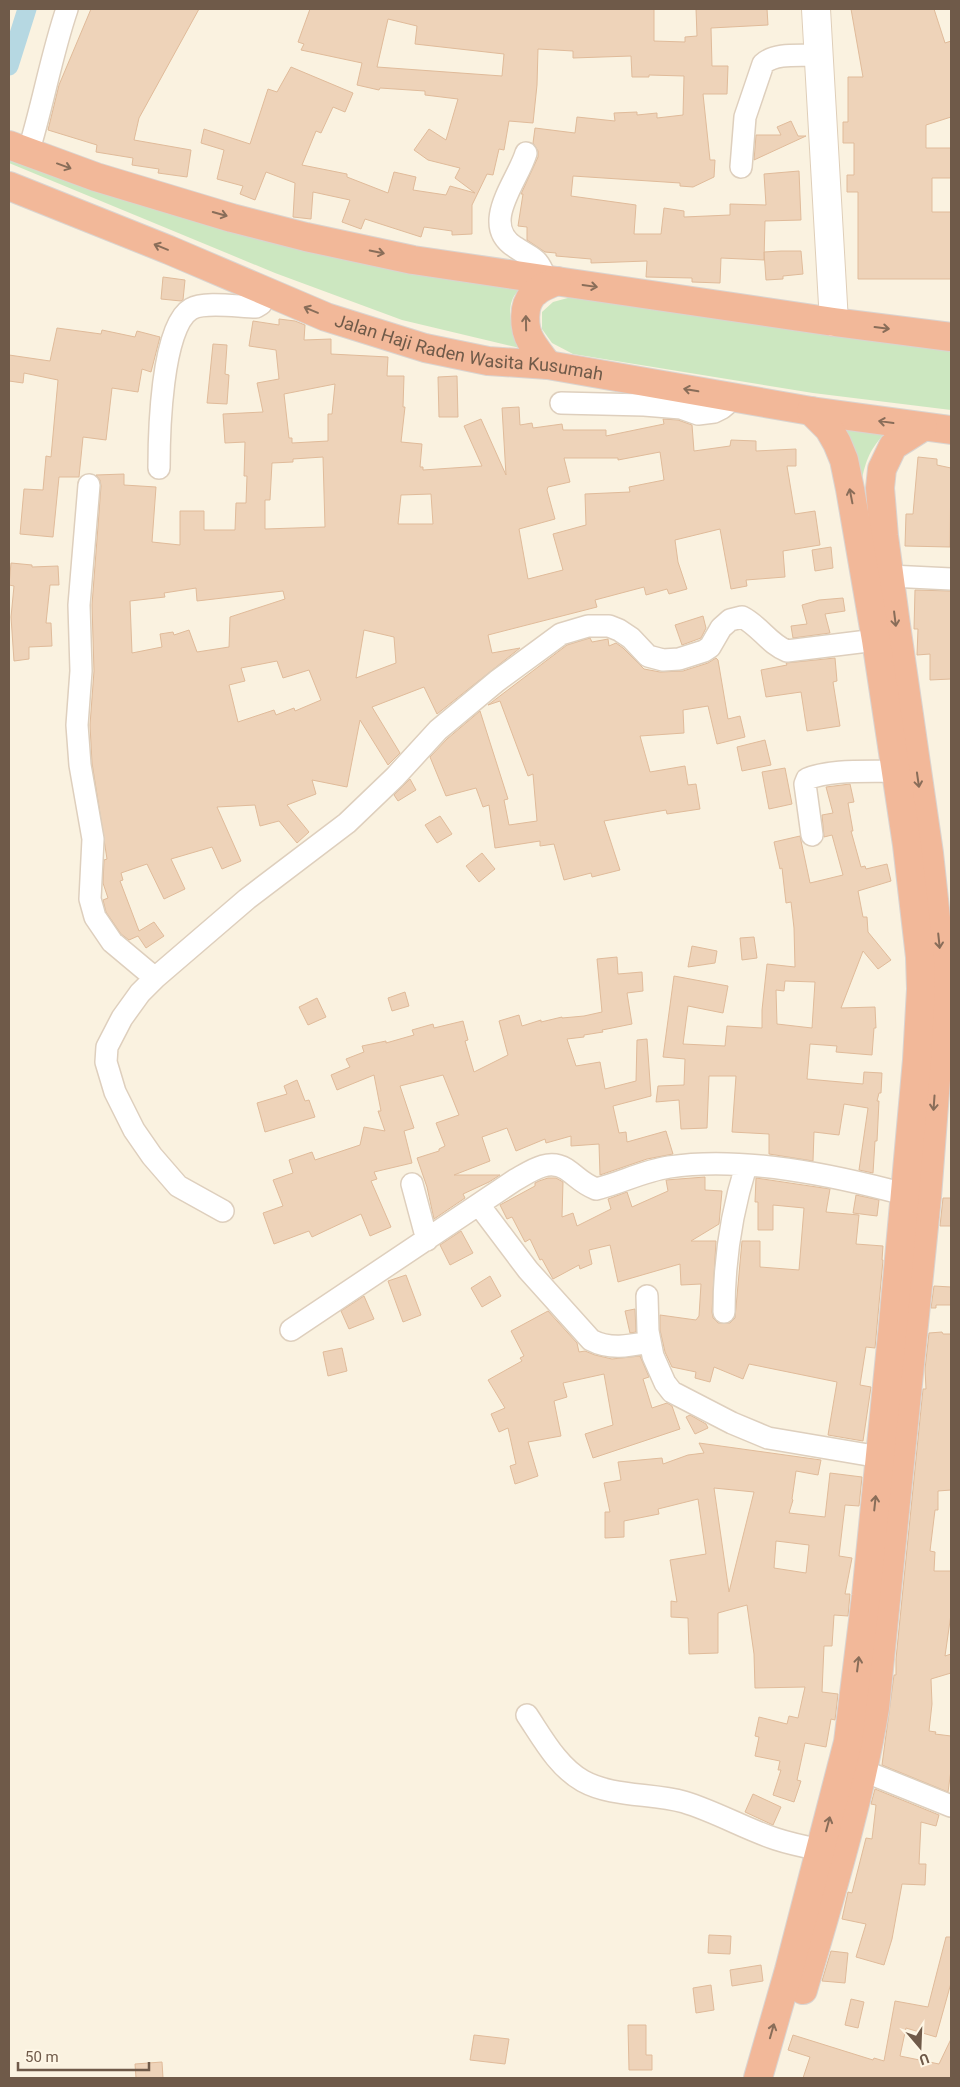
<svg xmlns="http://www.w3.org/2000/svg" width="960" height="2087" viewBox="0 0 960 2087" font-family="Roboto,sans-serif">
<rect width="100%" height="100%" fill="#faf2e0"/>
<path fill="#cce7c0" d="M9,152l523,130c-5,2 -10,5 -14,9 -15,15 -5,41 2,57l-118,-28 -127,-47 -266,-110z
M575,296l376,54v60l-138,-17 -240,-39 -21,-11 -10,-14v-17l11,-10z
M842,424l45,6c-17,20 -21,28 -26,54z"/>
<g fill="none" stroke-linecap="round" stroke-linejoin="round">
<path stroke="#b6d8e2" stroke-width="19" d="M9,66l18,-57"/>
</g>
<path fill="#eed3b9" stroke="#e0bb9a" fill-rule="evenodd" d="M91,9h108l-60,109 -5,22 57,10 -4,27 -29,-4 1,-4 -27,-4 1,-7 -37,-6 1,-7 -49,-15 11,-45z
M310,9h344v32l31,1v-5l12,-1 -1,-27h71l1,16 -57,3 1,38h16l-1,28h-24l7,66h5l-1,17 -21,10 -13,-1v-3l-107,-7 -2,20 65,9 -2,29h27l3,-26 20,3v6l46,-2v-11l36,1 -2,-31 35,-3 2,49 -36,1 -1,39 -43,-2 -1,25 -28,-1v-4l-46,-1 1,-16 -56,2v-4l-35,-3v-3l-11,-1 -18,-12v-13l-9,-1 5,-32h-2l17,-37v-6l-5,-8 2,-15 40,5 2,-16 38,4 -1,-8 23,-1v3l20,-2v5l26,-3 1,-39 -35,-1v2h-17l-1,-21 -58,2v-7l-35,-2 -1,36 -4,38 -24,-2 -5,29 -5,-1 -6,26 -6,-1 -15,31v29l-20,1v-4l-28,-4 -3,10 -56,-18 -4,10 -19,-7 8,-22 -37,-8 -2,27 -18,-2 2,-34 -29,-11 -11,28 -15,-6 3,-8 -26,-7 7,-29 -23,-7 3,-14 46,15 18,-55 9,3 14,-25 62,26 -8,19 -12,-5 -12,26 -5,-2 -14,34 45,9v3l41,16 6,-21 22,5 -3,13 33,5 4,-9 25,7 -20,-15 5,-10 -32,-8 -14,-10 15,-21 17,11 12,-41 -33,-4v-4l-45,-3 -1,2 -22,-5 5,-22 -61,-13 3,-6 -6,-2zM388,19l29,7 -2,18 89,10 -2,22 -125,-9z
M851,9h83l11,34 6,-2v76l-25,8v23h25v30h-19v34h19v67h-93v-87h-11v-17h7v-32h-11v-21h5v-45h15z
M791,121l7,15h8l-52,24 2,-25h25l-4,-8z
M781,251h20l2,23 -20,2v3l-17,1 -2,-28z
M163,277l22,3 -2,20 -2,1 -20,-2z
M279,319l16,2 10,4 -1,15 27,-1v15l57,3 -1,19h17l-1,31h2l-4,35 21,2 -2,23h3v3l59,-4 -18,-40 17,-7 25,56 -4,-67 17,-1 1,18 12,-2 1,5 29,-4 1,6h43v6l58,-12 -1,-5 15,1 14,5 2,26 36,-5 1,-6 25,1v10l40,-2v17h-9l8,48 20,-3 5,34 -37,6 2,26 -39,3 1,6 -16,3 -11,-60 -45,11 3,22 9,27 -18,5 -2,-5 -21,6 -2,-8 -49,13 2,7 -109,28 4,18 28,-5 -83,66 -13,-27 -52,20 28,46 -12,12 -28,-45 -13,67 -35,-7 4,14 -29,11 22,27 -12,11 -18,-22 -19,5 -5,-21 -38,2 24,54 -19,8 -10,-22 -41,12 14,30 -21,10 -17,-35 -26,9 2,7 -3,1 19,50 15,-9 10,14 -18,12 -8,-12 -9,4 -8,-6 -15,-22 -3,-12 5,-2 -5,-15 1,-23 3,-1 -15,-96 -2,-38 4,-54 -2,-66 9,-119 -1,-6 -4,-5 28,-1v11l32,2 -4,55 28,3v-34h24v19h31l1,-27h10l1,-27h-3l1,-34 -20,1 -2,-29 40,-2 -6,-29 22,-4 -3,-29 -27,-4 4,-25 26,4zM335,384l-3,30h-4v27l-36,2v-5h-3l-5,-44zM660,452l4,28 -35,7 1,5 -45,2 1,31 -33,9 10,36 -35,9 -9,-50 36,-10 -8,-29 1,-3 22,-5 -6,-24h54v2zM323,457l2,70 -60,2v-29h5l2,-37 21,-1v-3zM431,494l2,30h-35l3,-29zM196,588l1,13 86,-10 2,8 -55,18 -1,30 -32,5 -8,-22 -15,5 -1,-3 -13,2 2,13 -30,6 -2,-52 35,-4 -1,-4zM364,630l30,7 2,26 -40,15zM277,661l6,17 26,-8 12,30 -26,11 -1,-3 -18,7 -2,-5 -36,12 -9,-37 16,-4 -4,-13z
M57,328l44,6 1,-4 33,7 2,-6 23,6 -9,35 -9,-3 -4,23 -26,-4 -6,52 -23,-3 -4,40h-20l-6,60 -33,-3 4,-45 19,1 3,-34 5,1 7,-77 -34,-7 -1,10 -14,-2v-26l41,6z
M213,344l14,1 -2,29 4,1 -2,29 -20,-1z
M457,376l1,41h-19l-1,-40z
M918,457l19,2v6l14,3 -1,79 -45,-1 1,-32h7z
M831,547l2,21 -18,3 -3,-21z
M11,563l21,2v2l26,-1 1,19h-9l-4,38h5l1,23 -23,1v12l-15,2 -3,-44 3,-31 -5,-1z
M915,590l36,1v88l-21,1v-26l-13,1 1,-26h-4z
M843,598l2,13 -20,3 5,19 -37,5 -2,-12 16,-2 -5,-19 17,-5z
M703,616l3,12 -5,10 -19,7 -7,-20z
M590,638l2,4 16,-3 1,7 7,-3 7,5 21,21 16,3 23,-1 25,-8 8,-5 2,2 10,59 12,-3 5,21 -28,7 -9,-38 -25,4 1,23 -44,3 10,36 35,-6 3,19 8,-1 4,25 -33,5 -1,-4 -62,11 16,49 -28,7 -1,-4 -27,7 -10,-36 -14,2v-5l-45,7 -6,-43 -6,2 -7,-19 -30,8 -16,-39 17,-18 33,-28 28,88 -4,1 5,25 28,-4 -4,-47 -5,2 -28,-75 -12,4 79,-60z
M835,658l2,23 -4,1 7,44 -33,5 -6,-39 -35,5 -5,-27 26,-5 -1,-2z
M765,740l6,25 -29,6 -5,-24z
M785,768l7,36 -23,5 -7,-37z
M410,779l6,11 -18,11 -4,-6z
M850,784l4,18 -6,1 5,28h-2l10,36 4,-1 1,3 21,-5 4,17 -33,10 5,26h4l1,15 23,28 -13,9 -15,-18 -22,57 34,-1 1,21h-2l-2,27 -36,-3 1,-6 -27,-2 -3,35 56,5 1,-12 18,1 -1,20h-2l-2,8h2l-2,40h-2l-2,32 -14,-3 9,-62 -24,-4 -5,31 -25,-3 -1,29 -44,-7v-20l-37,-2 4,-56h-27l-2,52 -26,1 -2,-29 -23,2 2,-16 26,-1 1,-26 -22,-2 11,-81 54,10 -5,27 -35,-7 -5,38 42,2 2,-20 35,2v-18l5,-46 28,3 -1,-39 -3,-26 -5,1 -4,-35 -2,1 -6,-27 26,-6 10,47 33,-8 -11,-40 -8,2 -2,-22 11,-2 -7,-26zM785,981l30,1 -3,46 -35,-4 -1,-34 8,1z
M440,816l12,18 -15,9 -12,-18z
M482,853l13,16 -16,13 -13,-16z
M754,937l3,21 -15,2 -2,-22z
M692,946l25,5 -2,12 -27,4z
M617,957l1,17 24,-2 1,19 -16,2 5,31 -30,6 1,2 -19,3v2l-17,2 9,27 24,-4 5,27 31,-8 1,-41 10,-1 4,57 -38,10 6,27 7,-1 1,10 39,-11 7,23 -26,5 -47,16 -1,-31 -28,2v-10l-25,7 -1,-4 -29,12 -9,-23 -25,9 8,24 -36,14h46l-11,7 -26,12 2,4 -31,21 -7,-32 -10,-29 22,-7v-2l6,-3 -9,-23 23,-8 -16,-40 -43,11 14,42 -10,3 8,32 -38,9 3,7 -6,2 20,46 -21,9 -9,-22 -49,23 -3,-6 -35,13 -11,-31 20,-7 -10,-26 20,-7 -4,-13 23,-8 3,8 45,-15 4,-18 21,4 -7,-20h3l-7,-36 -37,15 -6,-15 19,-8 -4,-8 18,-7 -2,-6 24,-5v2l28,-8 -2,-5 21,-6 1,4 29,-7 5,19 -3,1 9,31 34,-17 -9,-34 20,-6 3,11 19,-6v2l21,-5v1l22,-2 18,-4 -5,-53z
M405,992l4,14 -17,5 -4,-13z
M317,998l9,19 -18,8 -9,-18z
M297,1080l8,21 4,-1 6,17 -50,15 -8,-29 30,-9 -3,-8z
M705,1177v13l17,1 -3,33 -28,17h25l-4,71 1,6 5,5h12l5,-5 7,-77h18v26l39,3 5,-62 -31,-3v25h-15v-28h-3l1,-24 74,11 -4,23 33,3 -3,29 27,2 -1,14h1l-8,88 -9,-1 -6,38 11,2 -8,54 -35,-6 9,-53 -88,-18 -6,15 -29,-12 -4,15 -15,-4 1,-6 -24,-5 -7,-15 -5,-22v-15l36,5 3,-4 2,-32 -20,1 -1,-21 -62,18 -8,-37 -21,5 3,14 -12,5 -1,-4 -26,14 -11,-20 -2,1 -10,-21 -5,3 -13,-25 -5,2 -7,-14 35,-19v-3l4,-2 9,-3h8l7,4 -1,35 11,-4 4,13 34,-17 -3,-10 19,-7 5,15 36,-16 -2,-11z
M856,1195l23,5 -2,16 -24,-3z
M943,1198h8v28h-11z
M461,1231l12,22 -23,12 -10,-20z
M406,1275l15,40 -18,7 -15,-41z
M490,1276l11,20 -19,11 -11,-19z
M934,1286l17,1v18h-15v3h-5z
M364,1296l10,23 -25,10 -8,-18z
M635,1309l1,23 -6,1 -5,-22z
M548,1311l29,32 2,9 6,-1 10,4 17,4 28,-3 9,21 -6,2 9,29 15,-5 5,3 8,23 -87,29 -8,-24 28,-9 -9,-51 -41,9 4,14 -13,4 7,35 -33,6 10,34 -23,8 -5,-18 6,-2 -8,-36 -9,4 -8,-18 14,-6 -17,-28 34,-19 -2,-3 4,-2 -13,-25z
M942,1332l1,2h8v156l-13,1v19h-3l-5,41 5,1 -1,19h17v43l-6,42 6,-2v19l-20,6 1,25 -3,27 7,1 -1,2 16,2v34l-3,22 -66,-27 12,-90h2v-16l27,-270h3l-1,-20 4,-36z
M342,1348l5,23 -19,5 -5,-24z
M690,1415l16,9 2,4 -13,6 -9,-17z
M699,1443l122,17 -3,15 -22,-4 -4,28 1,1 -4,13 36,4 5,-44 32,4 -3,29 -14,-1 -6,51 13,2 -7,36h5l-2,22 -14,-1 -2,31h-8l-2,46 16,2 -3,26 -4,-1 -5,28 -21,-4 -8,37 4,1 -7,21 -21,-7 8,-25h-3l2,-9 -25,-5 4,-19 -4,-1 4,-19 28,7 2,-8 9,2 7,-31 -50,1 -1,-34 -7,-49 -29,8v40l-29,1 -1,-36 -17,-1v-16l6,1 -7,-42 36,-6 -8,-55 -40,10 1,5 -35,7v16l-19,1v-26h5l-6,-29 17,-3 -3,-18 44,-4 1,6 25,-9 16,-2zM714,1488l40,4 -25,100zM776,1541l33,4 -3,28 -32,-5z
M875,1789l64,26 -3,11 -15,-4 -2,42h7l-1,21 -23,-1 -10,55 -8,26 -28,-8 10,-33 -24,-5 6,-27 4,1 14,-55 6,1 4,-34 -5,-1z
M753,1794l28,13 -8,18 -28,-13z
M709,1935l22,1 -1,18 -22,-1z
M946,1937h5v46l-15,54 -30,-9 -6,28 39,8 12,-25v39h-148l7,-21 -22,-7 5,-15 80,25 1,-2 10,3 11,-60 33,6z
M831,1951l17,2 -3,30 -23,-2z
M761,1965l2,16 -31,5 -2,-16z
M711,1985l3,25 -18,3 -3,-25z
M851,1999l13,3 -6,26 -13,-3z
M628,2025h18v30h6v15h-23z
M474,2035l35,4 -4,25 -35,-4z
M162,2062l1,16h-27l-1,-14z"/>
<g fill="none" stroke-linecap="round" stroke-linejoin="round">
<defs>
<path id="street" d="M28,153c15,-48 23,-97 39,-144
M526,153c-8,28 -47,71 -11,94 19,13 22,9 31,32
M741,167l4,-50 18,-53c12,-12 39,-8 56,-9
M561,403l83,2 37,3 17,6 16,-2 8,-4 6,-5 3,-6
M159,468c0,-32 2,-142 32,-159 14,-8 48,-2 65,-2l5,-3 6,-13
M89,485l-10,120 2,66 -4,54 3,40 13,74 -3,60 5,18 17,25 43,36
M890,576l61,3
M812,835l-7,-51 2,-5c24,-10 62,-7 88,-8
M412,1184l15,56
M479,1205l49,65 63,70c19,10 38,6 58,2
M223,1211l-45,-25 -26,-30 -18,-26 -19,-38 -9,-30 1,-15 15,-29 18,-25 15,-15 92,-79 100,-76 48,-46 43,-47 59,-49 64,-47 27,-8h21l10,4 12,8 17,18 15,4 16,-1 25,-8 6,-4 11,-19 9,-8 12,-3c18,9 27,27 45,34l89,-11
M647,1296l1,35 5,25 12,27 7,9 60,31 36,15 112,19
M724,1312c0,-51 7,-98 22,-146
M291,1330l224,-150c16,-9 33,-22 51,-11 12,8 15,14 30,20 25,-6 47,-18 73,-22 74,-11 164,8 235,27
M527,1715c16,24 31,52 56,66 29,16 69,12 101,21 33,10 61,27 92,37 15,5 30,8 45,11
M864,1771l87,35"/>
<path id="secondary" d="M816,9l18,313"/>
<g id="highway">
<path d="M9,145l87,32 136,41 74,19 107,23 421,62 117,15"/>
<path id="s1" d="M9,186l160,64 157,67 99,31 63,13 60,4 263,46 140,19"/>
<path d="M548,365c-15,-20 -26,-30 -22,-56 1,-6 5,-14 10,-17 5,-5 14,-8 21,-11"/>
<path d="M803,1990c27,-93 56,-186 72,-282l52,-511 15,-195 -2,-47 -11,-102 -33,-228 -12,-89 -4,-48 2,-19 11,-23 30,-19"/>
<path d="M758,2078l31,-108 59,-228 18,-146 27,-271 24,-265 4,-71 -1,-32 -13,-112 -31,-205 -26,-151 -6,-29 -7,-17 -8,-14 -18,-18"/>
</g>
</defs>
<use href="#street" stroke="#decfbd" stroke-width="24"/>
<use href="#secondary" stroke="#dfceb8" stroke-width="30"/>
<use href="#highway" stroke="#dad4d0" stroke-width="30"/>
<use href="#street" stroke="#fff" stroke-width="21"/>
<use href="#secondary" stroke="#fff" stroke-width="28"/>
<use href="#highway" stroke="#f2b899" stroke-width="28"/>
</g>
<defs><path id="oneway-shaft" d="M-6 0H5M1.5-3L5.5 0L1.5 3" fill="none" stroke-width="1.6" stroke-linecap="round" stroke-linejoin="round" transform="scale(1.25)"/></defs>
<g stroke="#896d59">
<use href="#oneway-shaft" transform="translate(64 166) rotate(20)"/>
<use href="#oneway-shaft" transform="translate(220 214) rotate(16)"/>
<use href="#oneway-shaft" transform="translate(161 247) rotate(-158)"/>
<use href="#oneway-shaft" transform="translate(377 252) rotate(12)"/>
<use href="#oneway-shaft" transform="translate(590 286) rotate(8)"/>
<use href="#oneway-shaft" transform="translate(311 310) rotate(-157)"/>
<use href="#oneway-shaft" transform="translate(526 323) rotate(-91)"/>
<use href="#oneway-shaft" transform="translate(882 328) rotate(7)"/>
<use href="#oneway-shaft" transform="translate(691 390) rotate(-170)"/>
<use href="#oneway-shaft" transform="translate(886 422) rotate(-172)"/>
<use href="#oneway-shaft" transform="translate(851 496) rotate(-101)"/>
<use href="#oneway-shaft" transform="translate(895 619) rotate(83)"/>
<use href="#oneway-shaft" transform="translate(918 780) rotate(82)"/>
<use href="#oneway-shaft" transform="translate(939 941) rotate(84)"/>
<use href="#oneway-shaft" transform="translate(934 1103) rotate(94)"/>
<use href="#oneway-shaft" transform="translate(875 1503) rotate(-84)"/>
<use href="#oneway-shaft" transform="translate(858 1664) rotate(-83)"/>
<use href="#oneway-shaft" transform="translate(828 1824) rotate(-75)"/>
<use href="#oneway-shaft" transform="translate(772 2031) rotate(-74)"/>
</g>
<g text-anchor="middle" stroke-width="4" stroke-linejoin="round" paint-order="stroke">
<g font-size="18" fill="#6f5a49" stroke="#fef6e5">
<text dy="6" stroke="none"><textPath href="#s1" startOffset="490">Jalan Haji Raden Wasita Kusumah</textPath></text>
</g>
</g>
<rect width="960" height="2087" fill="none" stroke="#6f5a49" stroke-width="20"/>
<g transform="translate(920 2047) rotate(161)" stroke="#fef6e5" stroke-width="4" paint-order="stroke">
<path d="M0-4L9 19L0 12L-9 19Z" fill="#6f5a49"/>
<text y="-8" font-size="14" font-weight="bold" text-anchor="middle" fill="#6f5a49">U</text>
</g>
<path d="M18 2062v8h131v-8" fill="none" stroke="#6f5a49" stroke-width="2.5"/>
<text x="25" y="2062" font-size="15" fill="#6f5a49" stroke="#fef6e5" stroke-width="4" paint-order="stroke">50 m</text>
</svg>
